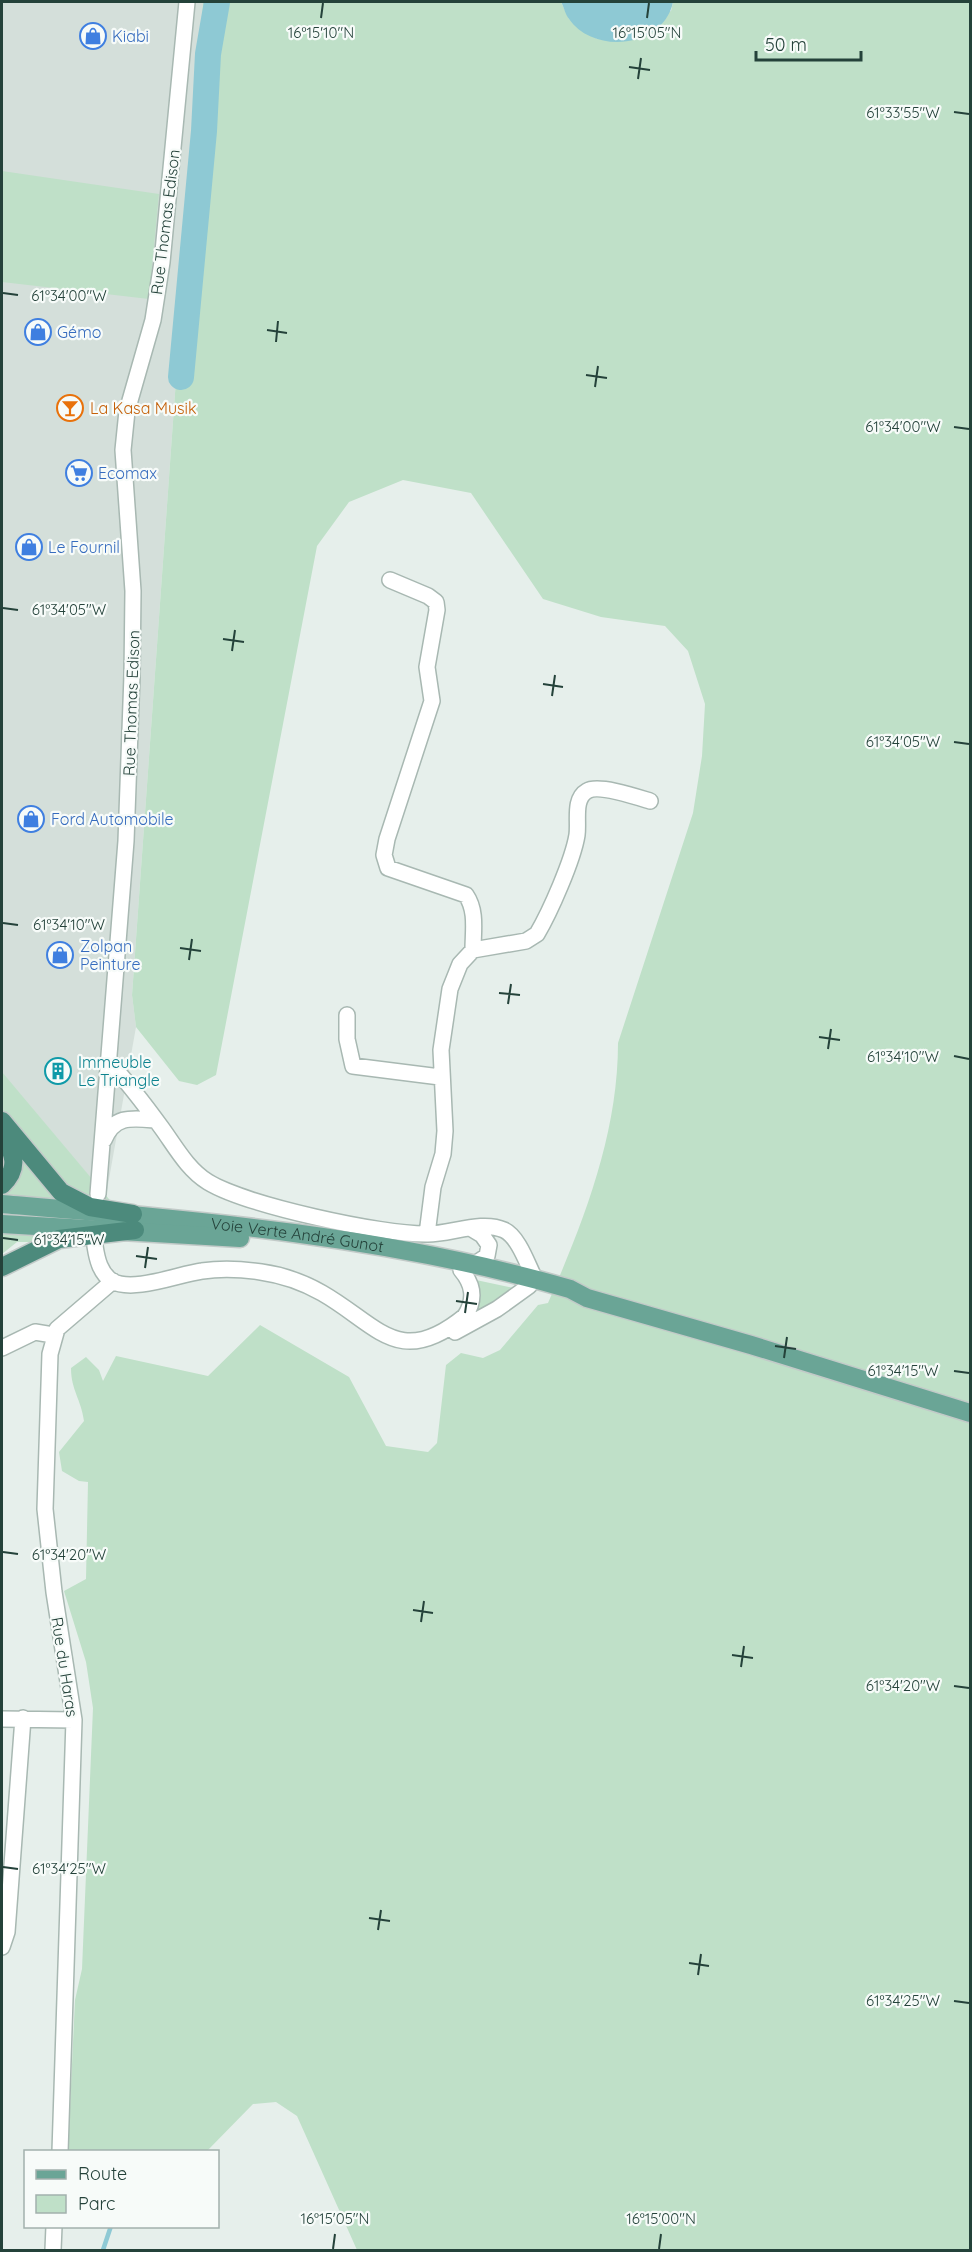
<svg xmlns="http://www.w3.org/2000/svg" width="972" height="2252" viewBox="0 0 972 2252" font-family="Quicksand,sans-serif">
<rect width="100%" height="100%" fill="#e6efeb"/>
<path fill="#d4dfda" d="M2,2h201l-71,993 4,32 -30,169 -104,-123z"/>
<path fill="#bfe0c8" d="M203,2h358l8,17 28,20 74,-28 2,-9h297v2248h-613l-60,-134 -21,-14 -23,2 -46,47h-139l7,-151 7,-31 11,-261 -7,-46 -22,-71 22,-12 2,-97 -9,-1 -17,-10 -3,-19 25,-31c-3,-22 -13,-31 -13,-53l15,-11 13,13 4,11 13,-25 92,20 52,-51 89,52 37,69 42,6 9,-9 9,-78 15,-12 22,5 17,-8 38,-45 10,-2c36,-82 70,-169 70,-260l75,-230 9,-57 3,-52 -17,-53 -23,-25 -64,-9 -58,-18 -72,-106 -68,-13 -54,22 -32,44 -101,529 -19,10 -18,-4 -43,-54 -4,-32z
M2,171l157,23 -10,105 -147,-17z
M2,1072l133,158 -133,-6z
M2,1231l57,1 -27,10h-15l-15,12z
M476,1280l38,8v2l-38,23 4,-15z"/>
<path fill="#8ec9d4" d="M561,2h112c-9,45 -78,54 -104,17 -4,-5 -5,-12 -8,-17z"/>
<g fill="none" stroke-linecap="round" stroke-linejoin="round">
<path stroke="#8ec9d4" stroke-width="4.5" d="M103,2250l8,-24"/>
<path stroke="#8ec9d4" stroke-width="26" d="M181,377l23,-246 4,-77 9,-52"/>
<defs>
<path id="minor" d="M390,580l38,16 8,6 1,8 -10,57 5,34 -45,138 -3,16 4,13 78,27c11,16 7,36 7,55l-13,14 -10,25 -9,61 4,81 -2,23 -10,33 -6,47
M473,950l53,-9 11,-7c13,-22 36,-74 40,-99 2,-14 -4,-36 10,-44 11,-7 50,6 63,10
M347,1015v24l6,27 87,11
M110,1063c19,21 35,42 51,64 14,19 26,42 47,55 38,23 174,53 220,52 23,0 54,-14 76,-4 15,7 24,36 31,49
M104,1140c10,-25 28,-22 51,-20
M98,1194l28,-353 6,-166 1,-84 -10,-141 4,-39 26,-91 9,-58 25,-260
M472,1229l10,6 7,10 -2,11 -12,8
M95,1246c2,13 5,27 17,35 21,12 67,-7 90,-10 19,-3 40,-2 59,1 21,3 42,10 61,21 56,32 77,77 143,23 11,-17 8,-32 -4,-46
M455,1332l42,-23 32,-23
M2,1348l33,-16 18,3
M2,1719l72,1
M2,1947l5,-15 16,-214
M60,2152l14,-432 -20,-128 -9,-83 5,-155 7,-25 56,-48
M53,2250l1,-24"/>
<g id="primary">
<path id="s1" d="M2,1204c191,16 383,31 568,85l17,9 164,47 219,68"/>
<path d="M2,1224l238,14"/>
</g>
<path id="trunk" d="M2,1121l59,71 29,15 43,7
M2,1134c12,19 18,34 0,51
M2,1267l57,-28 76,-9"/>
</defs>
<use href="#minor" stroke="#a8b8b2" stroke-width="18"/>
<use href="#primary" stroke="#c2cac8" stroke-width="21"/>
<use href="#trunk" stroke="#c2cac8" stroke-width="21"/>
<use href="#minor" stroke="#fff" stroke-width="15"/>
<use href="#primary" stroke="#6aa596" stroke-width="18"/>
<use href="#trunk" stroke="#4c8a7c" stroke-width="18"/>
</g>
<path fill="none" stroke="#24423a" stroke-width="2" d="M321,18l2,-15M647,18l2,-15M629,67l21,3M638,79l3,-21M954,112l15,2M3,293l15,2M267,330l20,3M276,342l2,-21M586,375l21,3M595,387l3,-21M954,427l15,2M3,608l15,2M223,639l21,3M232,651l3,-21M543,684l20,3M552,696l3,-21M954,742l15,2M3,923l15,2M180,948l21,3M189,960l3,-21M499,993l21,2M508,1004l3,-20M819,1037l21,3M828,1049l3,-20M954,1056l15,3M3,1238l15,2M136,1256l21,3M145,1268l3,-21M456,1301l21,3M465,1313l3,-21M775,1346l21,3M784,1358l3,-21M954,1371l15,2M3,1552l15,2M413,1610l20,3M421,1622l3,-21M732,1655l21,3M741,1667l3,-21M954,1686l15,2M3,1867l15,2M369,1918l21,3M378,1930l3,-20M689,1963l20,3M698,1975l3,-21M954,2001l15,2M333,2249l2,-15M659,2249l2,-15"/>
<defs>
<symbol id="shop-ring" viewBox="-11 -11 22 22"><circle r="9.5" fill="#f7fbf9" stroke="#3f7fe0" stroke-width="1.5"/><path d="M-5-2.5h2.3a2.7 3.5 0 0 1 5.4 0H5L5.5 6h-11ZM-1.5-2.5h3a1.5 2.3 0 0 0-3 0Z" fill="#3f7fe0"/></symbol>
<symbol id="bar-ring" viewBox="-11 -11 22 22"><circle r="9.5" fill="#f7fbf9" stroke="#e8710a" stroke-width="1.5"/><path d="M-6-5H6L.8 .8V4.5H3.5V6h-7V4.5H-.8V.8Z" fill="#e8710a"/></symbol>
<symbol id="supermarket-ring" viewBox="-11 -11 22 22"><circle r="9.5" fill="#f7fbf9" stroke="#3f7fe0" stroke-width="1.5"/><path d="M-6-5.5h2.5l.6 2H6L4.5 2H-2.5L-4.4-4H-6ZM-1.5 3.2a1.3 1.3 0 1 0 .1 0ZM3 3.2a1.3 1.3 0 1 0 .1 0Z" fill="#3f7fe0"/></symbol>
<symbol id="building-ring" viewBox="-11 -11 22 22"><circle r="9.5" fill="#f7fbf9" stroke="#0f9aa8" stroke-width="1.5"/><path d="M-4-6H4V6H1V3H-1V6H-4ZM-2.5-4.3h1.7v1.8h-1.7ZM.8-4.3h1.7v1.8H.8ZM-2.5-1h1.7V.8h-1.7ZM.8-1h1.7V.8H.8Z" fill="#0f9aa8"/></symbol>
</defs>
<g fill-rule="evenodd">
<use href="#shop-ring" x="78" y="21" width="30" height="30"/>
<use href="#shop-ring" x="23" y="317" width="30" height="30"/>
<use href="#bar-ring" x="55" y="393" width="30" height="30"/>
<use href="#supermarket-ring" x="64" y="458" width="30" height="30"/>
<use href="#shop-ring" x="14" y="532" width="30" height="30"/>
<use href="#shop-ring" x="16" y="804" width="30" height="30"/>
<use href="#shop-ring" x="45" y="940" width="30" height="30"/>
<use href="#building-ring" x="43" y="1056" width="30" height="30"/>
</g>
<g text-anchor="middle" stroke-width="4.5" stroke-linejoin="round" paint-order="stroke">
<g font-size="16" fill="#366cbe" stroke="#f7fbf9" text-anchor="start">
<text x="112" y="42">Kiabi</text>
<text x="57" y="338">Gémo</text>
<text x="98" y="479">Ecomax</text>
<text x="48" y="553">Le Fournil</text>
<text x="51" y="825">Ford Automobile</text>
<text x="80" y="952">Zolpan<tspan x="80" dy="18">Peinture</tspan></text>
</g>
<g font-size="16" fill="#24423a" stroke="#f7fbf9">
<text transform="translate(165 222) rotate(-83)" y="6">Rue Thomas Edison</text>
<text transform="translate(131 703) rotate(-88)" y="6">Rue Thomas Edison</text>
<text dy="6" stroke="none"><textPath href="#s1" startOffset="297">Voie Verte André Gunot</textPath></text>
<text transform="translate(65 1667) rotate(81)" y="6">Rue du Haras</text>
</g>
<g font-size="16" fill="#c56008" stroke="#f7fbf9" text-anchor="start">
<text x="90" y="414">La Kasa Musik</text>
</g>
<g font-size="16" fill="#0d838f" stroke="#f7fbf9" text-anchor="start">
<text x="78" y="1068">Immeuble<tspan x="78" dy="18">Le Triangle</tspan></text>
</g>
</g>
<g font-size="15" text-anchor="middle" fill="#24423a" stroke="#f7fbf9" stroke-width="4.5" stroke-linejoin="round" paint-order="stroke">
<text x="321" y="38">16°15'10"N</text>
<text x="647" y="38">16°15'05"N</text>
<text x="903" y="118">61°33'55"W</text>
<text x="69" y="301">61°34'00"W</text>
<text x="903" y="432">61°34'00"W</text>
<text x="69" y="615">61°34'05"W</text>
<text x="903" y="747">61°34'05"W</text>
<text x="69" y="930">61°34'10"W</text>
<text x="903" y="1062">61°34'10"W</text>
<text x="69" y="1245">61°34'15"W</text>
<text x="903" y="1376">61°34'15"W</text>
<text x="69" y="1560">61°34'20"W</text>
<text x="903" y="1691">61°34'20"W</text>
<text x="69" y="1874">61°34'25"W</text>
<text x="903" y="2006">61°34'25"W</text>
<text x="335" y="2224">16°15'05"N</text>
<text x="661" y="2224">16°15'00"N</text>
</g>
<rect width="972" height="2252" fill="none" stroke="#24423a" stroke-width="6"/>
<rect x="24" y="2150" width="195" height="78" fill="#f7fbf9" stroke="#a3b1ad" stroke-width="1.5"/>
<rect x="36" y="2170" width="30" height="9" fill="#6aa596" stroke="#a3b1ad" stroke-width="1.5"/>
<text x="78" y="2180" font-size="18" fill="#24423a">Route</text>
<rect x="36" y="2195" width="30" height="18" fill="#bfe0c8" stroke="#a3b1ad" stroke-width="1.5"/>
<text x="78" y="2210" font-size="18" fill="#24423a">Parc</text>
<path d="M756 51v9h105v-9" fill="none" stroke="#24423a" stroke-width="3"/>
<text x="765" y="51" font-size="18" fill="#24423a" stroke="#f7fbf9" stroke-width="4.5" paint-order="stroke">50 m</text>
</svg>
